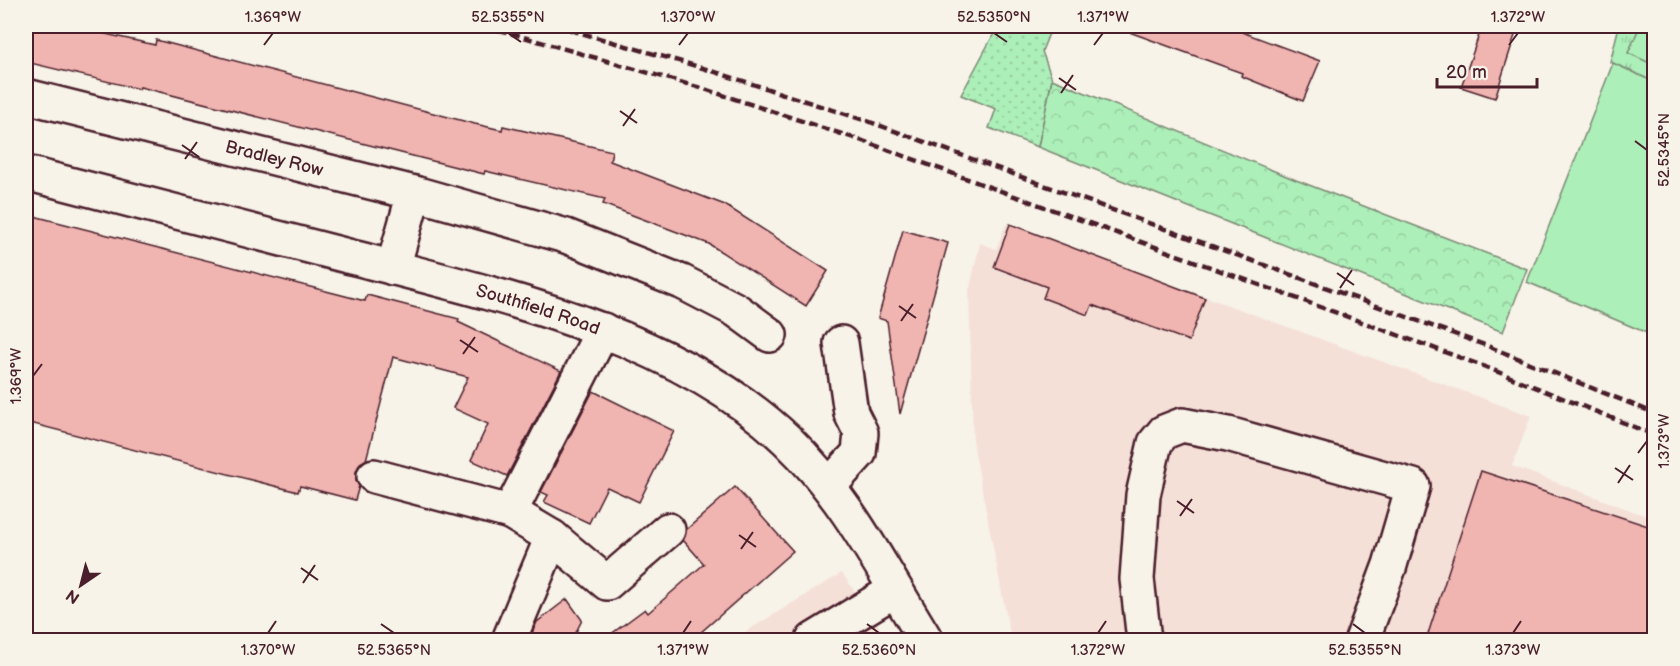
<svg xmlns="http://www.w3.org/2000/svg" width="1680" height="666" viewBox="0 0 1680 666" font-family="'Balsamiq Sans',sans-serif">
<defs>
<pattern id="grass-dots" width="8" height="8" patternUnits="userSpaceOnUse" patternTransform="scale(1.5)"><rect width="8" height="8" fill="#acefb9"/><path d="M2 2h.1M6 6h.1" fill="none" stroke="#96cc9f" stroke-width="1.8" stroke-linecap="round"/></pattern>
<pattern id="forest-crowns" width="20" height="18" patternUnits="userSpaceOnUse" patternTransform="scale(1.5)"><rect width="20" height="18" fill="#acefb9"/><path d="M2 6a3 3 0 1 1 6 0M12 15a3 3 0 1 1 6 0" fill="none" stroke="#96cc9f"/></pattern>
<pattern id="park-tufts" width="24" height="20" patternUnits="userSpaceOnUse" patternTransform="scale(1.5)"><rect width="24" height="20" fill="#acefb9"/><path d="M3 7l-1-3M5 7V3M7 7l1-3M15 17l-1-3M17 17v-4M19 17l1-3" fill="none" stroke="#96cc9f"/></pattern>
</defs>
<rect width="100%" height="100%" fill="#f7f3e8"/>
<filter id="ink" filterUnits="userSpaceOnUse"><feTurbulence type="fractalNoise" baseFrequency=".0167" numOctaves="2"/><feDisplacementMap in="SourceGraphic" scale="12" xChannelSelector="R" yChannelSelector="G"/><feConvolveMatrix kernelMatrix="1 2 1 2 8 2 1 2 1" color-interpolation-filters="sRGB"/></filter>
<g filter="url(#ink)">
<path fill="#f5e0d8" d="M1006,224l525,192 -19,50 142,53v121h-643l-38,-197 -4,-152 11,-48 16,6z
M842,573l46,67h-156l80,-49z"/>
<path fill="url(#grass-dots)" stroke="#7b8772" stroke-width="1.5" d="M998,26h54l-10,25 10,28 -14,68 -49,-19 7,-19 -35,-14z"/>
<path fill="url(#forest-crowns)" stroke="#7b8772" stroke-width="1.5" d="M1052,79l244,101 231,89 -24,63 -465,-185z"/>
<path fill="url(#park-tufts)" stroke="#7b8772" stroke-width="1.5" d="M1619,26h35v56l-44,-20z"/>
<path fill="#acefb9" stroke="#7b8772" stroke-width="1.5" d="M1640,26h14v39l-26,-12z
M1613,63l41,19v254l-127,-54z"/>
<path fill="#f0b4b1" stroke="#4a1f2b" stroke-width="1.5" d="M26,26h44l85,19 1,-5 319,84 27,6 1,-4 109,25 -2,10 115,44 103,66 -22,35 -97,-62 -106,-40 2,-5 -120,-28 -1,3 -344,-87 -1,2 -113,-27z
M1122,26h104l94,35 -17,40 -62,-25 1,-3 -121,-44z
M1482,26h36l-23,72 -34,-11z
M26,214l339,87 2,-6 92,24 -1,3 103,49 -54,105 -36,-16 17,-36 -35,-16 15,-31 -75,-20 -27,103 -6,3 -4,9v8l3,6 -4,14 -55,-14 -2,6 -272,-70z
M1010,224l195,74 -16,43 -97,-36 -4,10 -45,-17 4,-11 -53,-20z
M903,230l45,13 -48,171 -13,-93 -9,-3z
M593,391l81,40 -35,71 -32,-15 -18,36 -45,-21 4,-7 -7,-3z
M1481,471l173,57v112h-228z
M735,487l58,64 -101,89h-89l42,-31 3,4 56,-49 -21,-24 3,-10z
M567,599l15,21 -10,20h-43l8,-18z"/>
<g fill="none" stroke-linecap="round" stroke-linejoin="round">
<defs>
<g id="minor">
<path id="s1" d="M26,96l388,97 -21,75"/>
<path d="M414,193l152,43 116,46 54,28 34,25"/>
<path d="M374,476l136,36 93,-182"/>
<path d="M829,486l30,-33 2,-20 -10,-20 -10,-70"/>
<path d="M552,537l55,46 61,-53"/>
<path d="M509,640l43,-103 -42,-25"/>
<path d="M813,640l82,-50"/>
<path d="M1144,640l-7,-61 6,-84 12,-52 9,-11 18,-7 46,9 185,52 -23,79 -28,75"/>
</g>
<g id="major">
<path id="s2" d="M26,173c104,27 209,54 314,81 149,39 332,77 447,186 60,57 96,131 139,200"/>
</g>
</defs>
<use href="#minor" stroke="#4a1f2b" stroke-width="38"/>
<use href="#major" stroke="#4a1f2b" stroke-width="38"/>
<use href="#minor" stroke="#f7f3e8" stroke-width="33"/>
<use href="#major" stroke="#f7f3e8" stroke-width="33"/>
<path stroke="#4a1f2b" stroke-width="4.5" stroke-dasharray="9 4.5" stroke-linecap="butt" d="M485,26l216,62 162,53 620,225 171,69
M557,26l149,43 164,53 620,225 164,66"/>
</g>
</g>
<path fill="none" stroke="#4a1f2b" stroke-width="2" d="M508,33l13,9M994,33l13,9M264,45l9,-12M679,45l9,-12M1094,45l9,-12M1509,45l9,-12M1059,78l17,12M1061,93l12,-18M620,111l17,12M623,126l12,-17M1635,141l12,9M182,145l17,12M185,159l12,-17M1337,273l17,12M1340,288l12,-18M899,306l17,12M901,321l12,-17M460,340l18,12M463,354l12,-17M33,376l9,-12M1638,453l9,-12M1615,468l18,12M1618,483l12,-18M1177,501l17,12M1180,516l12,-17M739,535l17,12M741,549l12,-17M301,568l17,12M303,583l12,-18M381,624l13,9M867,624l12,9M1353,624l12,9M268,633l8,-12M683,633l8,-12M1098,633l8,-12M1513,633l8,-12"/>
<g text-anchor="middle" stroke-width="4.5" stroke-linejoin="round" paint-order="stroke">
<g font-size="18" fill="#4a1f2b" stroke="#f7f3e8">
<text dy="6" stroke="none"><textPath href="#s1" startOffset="256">Bradley Row</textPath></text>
<text dy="6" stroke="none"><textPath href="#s2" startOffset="530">Southfield Road</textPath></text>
</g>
</g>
<rect width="1680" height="666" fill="none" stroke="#f7f3e8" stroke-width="66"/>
<g transform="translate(81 585) rotate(215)" stroke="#f7f3e8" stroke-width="4.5" paint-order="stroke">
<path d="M0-4.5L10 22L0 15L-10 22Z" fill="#4a1f2b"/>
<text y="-9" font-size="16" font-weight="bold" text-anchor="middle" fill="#4a1f2b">N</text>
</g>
<path d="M1437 78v9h100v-9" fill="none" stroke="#4a1f2b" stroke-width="3"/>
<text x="1446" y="78" font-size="18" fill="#4a1f2b" stroke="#f7f3e8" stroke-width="4.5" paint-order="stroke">20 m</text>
<rect x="33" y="33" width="1614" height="600" fill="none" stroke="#4a1f2b" stroke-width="2"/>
<g font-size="15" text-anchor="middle" fill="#4a1f2b">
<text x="273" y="22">1.369°W</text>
<text x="508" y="22">52.5355°N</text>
<text x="688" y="22">1.370°W</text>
<text x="994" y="22">52.5350°N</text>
<text x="1103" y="22">1.371°W</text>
<text x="1518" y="22">1.372°W</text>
<text transform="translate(1664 150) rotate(-90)" y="5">52.5345°N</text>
<text transform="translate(16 376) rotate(-90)" y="5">1.369°W</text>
<text transform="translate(1664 441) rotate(-90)" y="5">1.373°W</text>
<text x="268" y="655">1.370°W</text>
<text x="394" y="655">52.5365°N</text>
<text x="683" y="655">1.371°W</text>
<text x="879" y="655">52.5360°N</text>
<text x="1098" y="655">1.372°W</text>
<text x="1365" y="655">52.5355°N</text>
<text x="1513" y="655">1.373°W</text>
</g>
</svg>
